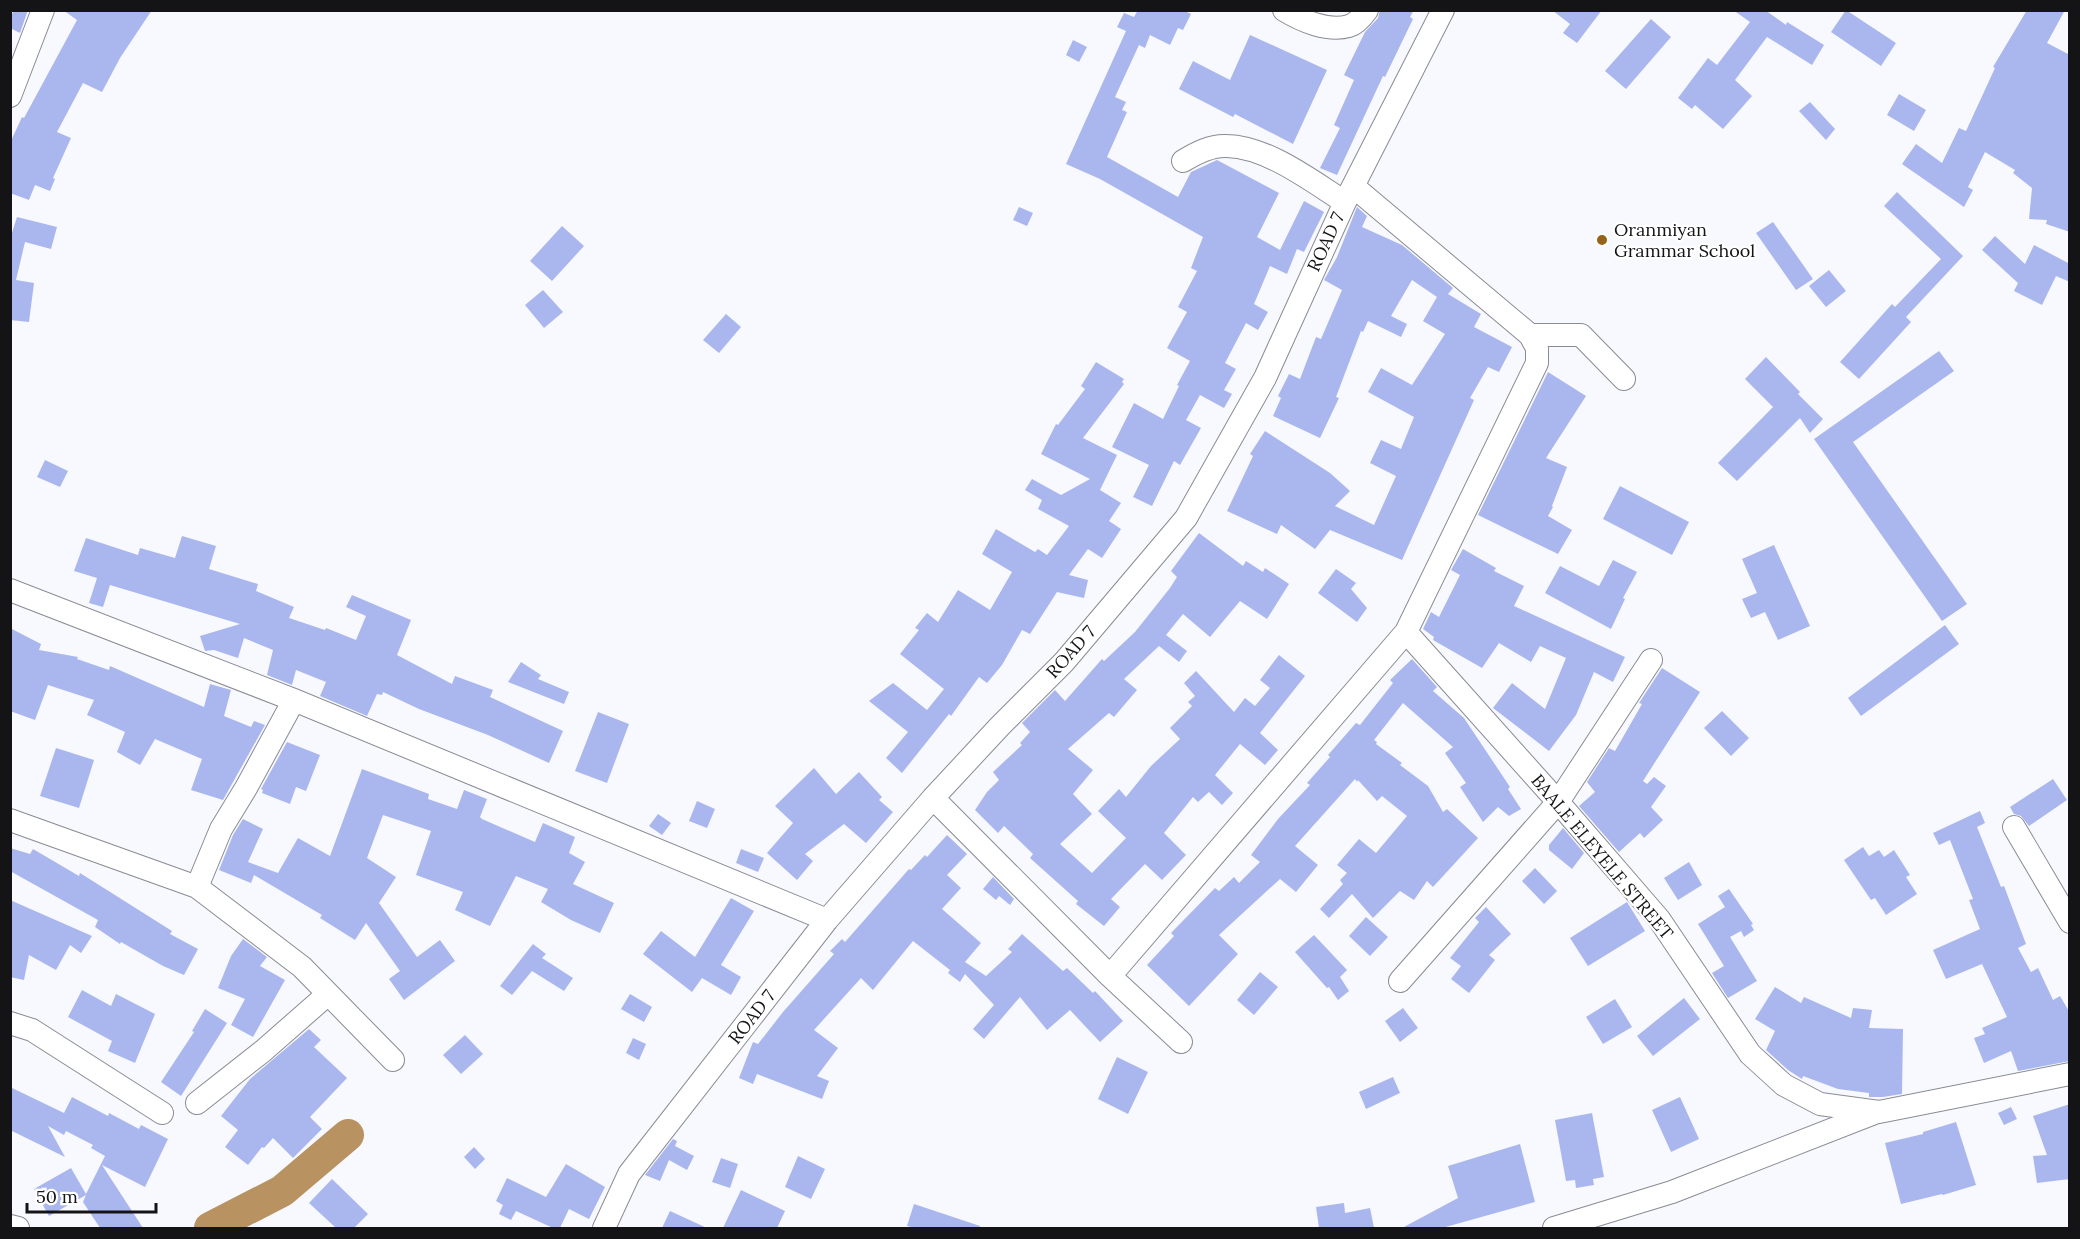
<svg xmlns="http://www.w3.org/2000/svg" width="2080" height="1239" viewBox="0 0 2080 1239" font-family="Lora,serif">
<rect width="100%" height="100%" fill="#f7f9ff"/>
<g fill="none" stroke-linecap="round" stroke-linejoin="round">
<path stroke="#b99261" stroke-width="32" d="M210,1228l72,-37 66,-56"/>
</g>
<path fill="#aab7ee" d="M14,10h14l-8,23 -10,-5v-10z
M63,10h89l-32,48 -18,34 -19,-9 -26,49 14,6 -18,40 2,1 -5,12 -15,-6 -6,15 -19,-7v-50l12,-26 2,1 53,-98z
M1138,10h45l8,4 -8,16 -5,-2 -8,17 -20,-10 -5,13 -6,-3 -24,52 11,5 -4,8 5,2 -20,45 71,40 13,-25 26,-12 62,33 -22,44 23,13 24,-49 20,11 -20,40 -7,-3 -10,25 -17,-8 -16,38 14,8 -10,18 -12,-7 -21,40 11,6 -12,21 8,4 -8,14 -24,-13 -14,25 15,8 -21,37 -6,-4 -22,45 -19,-9 16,-32 -37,-18 22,-44 29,16 16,-33 -2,-1 13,-24 -23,-13 20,-36 -9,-5 19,-36 -6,-3 12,-31 -103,-58 -34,-15 60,-133 -9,-4 7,-14 10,4z
M1380,10h34l-4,7 3,2 -28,58 -2,-1 -46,99 -17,-7 20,-40 -6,-3 20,-45 -10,-5 21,-43 13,-14z
M1552,10h50l-25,33 -14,-10 7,-9z
M1733,10h32l21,15 1,-3 37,23 -12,20 -45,-28 -32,43 17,16 -29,33 -28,-24 -3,4 -14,-11 30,-40 9,7 33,-43z
M1846,10l50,33 -15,23 -50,-34z
M2027,10h38l-18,33 23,12v177l-24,-8 1,-4 -18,-1 3,-31 -19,-15 2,-3 -30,-18 -17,35 5,3 -9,17 -62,-43 14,-20 26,19 17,-35 7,3 29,-63 -2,-1z
M1651,19l20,18 -45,52 -21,-18z
M1250,35l77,35 -34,74 -58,-30 -2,3 -54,-28 14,-28 37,19z
M1073,40l14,7 -8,15 -13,-7z
M1899,94l27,16 -12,21 -27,-16z
M1810,102l25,27 -9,11 -27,-29z
M1897,192l66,64 -57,61 5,5 -52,57 -19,-17 52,-58 3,3 46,-48 -57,-53z
M1019,207l14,6 -6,13 -14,-6z
M1357,207l10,9 -5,11 40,18 51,43 -5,6 33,20 -7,13 38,20 -13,25 -11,-5 -18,31 4,2 -72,160 -72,-30 -15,19 -34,-24 -4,9 -50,-23 26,-55 -3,-2 15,-23 65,42 20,18 -15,15 39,19 22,-49 -26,-13 11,-23 20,9 13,-32 -46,-25 13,-24 31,17 33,-51 -22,-13 14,-24 -25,-17 -21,36 16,8 -6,13 -33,-16 -5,11 -2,-1 -25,66 3,1 -19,40 -47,-22 8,-18 -3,-2 11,-22 11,5 16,-42 5,2 21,-49 -18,-10 13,-23z
M17,217l40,10 -6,22 -26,-7 -9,38 18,3 -5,39 -19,-2v-81z
M1773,222l40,57 -17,11 -40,-57z
M562,226l22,20 -32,35 -22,-20z
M1995,236l30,28 9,-19 36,19v18l-14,-6 -14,29 -28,-14 4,-8 -36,-33z
M1829,270l17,21 -20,16 -17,-21z
M543,290l20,22 -19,16 -19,-23z
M726,314l15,13 -22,26 -16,-13z
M1939,351l15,20 -101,71 114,162 -25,17 -128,-182z
M1766,357l34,35 -2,2 25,25 -13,14 -10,-15 -63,63 -19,-18 55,-56 -28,-28z
M1096,362l28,17 -2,3 2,2 -41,54 34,17 -17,35 21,13 -12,18 12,8 -19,29 -14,-9 -19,26 19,5 -4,18 -27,-6 -27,42 -8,-4 -20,35 -15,18 -8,-6 -28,39 -2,-2 -47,59 -16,-15 22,-26 -39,-31 24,-18 34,27 17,-21 -44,-35 19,-24 -4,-2 12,-15 11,9 20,-32 32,20 22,-38 -30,-18 14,-25 39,23 3,-3 9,6 22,-29 -31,-17 4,-9 -17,-10 7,-11 29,16 29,-16 -49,-25 15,-30 2,1 27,-36 -4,-3z
M1548,372l38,24 -40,62 21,9 -15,39 1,1 -5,9 24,14 -14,24 -80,-39z
M45,460l23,11 -8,16 -23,-10z
M1620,486l69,36 -17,33 -69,-36z
M1199,533l44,33 3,-5 17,11 2,-4 24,16 -22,35 -27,-18 -30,36 -27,-23 -17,21 21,16 -8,11 -20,-16 -35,33 13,11 -23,27 -5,-4 -41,36 25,21 -20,24 19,20 -32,30 32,29 34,-35 -28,-27 21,-22 7,8 25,-31 29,-27 -10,-11 22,-22 -4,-4 7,-6 -11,-13 12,-12 38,41 11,-14 10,8 15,-18 -10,-8 19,-25 26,21 -45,57 18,17 -13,15 -25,-21 -25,31 18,18 -11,12 -13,-13 -11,10 -5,-5 -29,36 22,22 -24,25 -17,-16 -34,35 9,8 -16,19 -28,-22 2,-3 -48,-43 3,-4 -29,-28 -6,7 -23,-23 12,-18 12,-12 -6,-8 29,-27 -2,-2 10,-11 -8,-9 33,-33 10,11 37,-42 2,2 31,-29 35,-44 7,-11 -6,-6z
M182,536l34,10 -7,23 49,15 -2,7 38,16 -5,11 36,12 1,-2 30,12 10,-24 -20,-9 6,-12 59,25 -14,35 55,29 3,-8 38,14 -3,7 73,34 -14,32 -61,-28 -69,-26 -36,-17 -1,3 -5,-1 -10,22 -47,-20 6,-14 -30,-12 -4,15 -25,-10 6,-25 -29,-12 -6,20 -24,-8 -9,1 -5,-15 40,-12 -130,-39 -7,22 -14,-4 8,-25 -23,-7 12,-33 52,17 2,-7 35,10z
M1774,545l36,81 -32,14 -13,-28 -14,6 -9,-19 15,-6 -15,-34z
M1463,549l33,19 -2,3 30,15 -10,20 111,51 -12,25 -19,-10 -18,43 -27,36 -56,-43 19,-25 33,26 21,-51 -26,-12 -9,16 -32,-19 -17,25 -49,-28 1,-3 -11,-8 8,-17 8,5 21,-42 -9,-5z
M1613,560l24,12 -14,26 2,1 -14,30 -66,-36 15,-27 39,20z
M1336,569l20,14 -5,6 16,19 -10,14 -39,-29z
M1945,625l14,19 -98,72 -13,-18z
M10,628l31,16 -2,6 39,7 -1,2 32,11 1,-4 94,41 6,-23 21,6 -7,26 27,11 3,-6 11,4 -42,75 -32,-10 11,-31 -47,-20 -15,26 -23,-13 8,-20 -38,-17 7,-15 -46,-15 -13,35 -25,-9z
M1412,659l25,28 -4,4 31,27 46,69 -2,2 13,20 -12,7 -11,-9 -15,15 -23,-35 6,-4 -21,-30 8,-6 -50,-44 -29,37 3,2 -1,2 26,19 -2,2 28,21 15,26 4,-3 31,29 -45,49 -6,-6 -13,19 -14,-9 -27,27 -21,-24 -23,24 -9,-9 23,-25 -3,-4 7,-7 -10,-8 22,-26 17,14 31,-37 -25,-20 -5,5 -19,-21 -1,2 -2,-3 -60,67 23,19 -22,27 -16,-13 -61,56 19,19 -49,52 -42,-41 27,-29 -3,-3 44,-45 4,3 15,-14 5,6 21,-21 -9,-7 27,-36 32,-34 -3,-2 23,-26 -2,-2 28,-32 4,2 33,-42 -3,-3z
M521,662l20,13 -3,4 31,13 -5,12 -56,-22z
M1662,668l38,24 -57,89 4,3 7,-7 12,9 -15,21 12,13 -19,18 -4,-5 -21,19 -40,-46 16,-14 -8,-10 22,-34 6,3 27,-47 -3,-1z
M1722,711l27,27 -18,18 -27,-28z
M598,712l31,12 -22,59 -32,-12z
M287,742l33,13 -14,36 -10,-4 -6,17 -28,-11 1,-3 -2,-1z
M56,748l38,12 -15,48 -39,-12z
M814,768l22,26 23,-22 23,25 -3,3 14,12 -27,31 -22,-19 -39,30 8,7 -16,19 -30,-27 26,-30 -18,-17z
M362,769l67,25 -1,5 29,10 7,-19 23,9 -7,18 2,2 53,23 8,-19 32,14 -6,16 16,9 -12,22 41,19 -14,30 -29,-13 -30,-18 7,-13 -32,-13 -26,50 -35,-16 8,-18 -47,-17 15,-44 -48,-16 -16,43 29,19 -17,26 38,54 23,-17 15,21 -51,39 -15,-21 11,-8 -34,-48 -11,17 -35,-22 2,-3 -68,-40 -3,8 -32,-13 14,-35 10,-16 20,10 -15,33 30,11 20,-35 32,18z
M2053,779l14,21 -38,26 -8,-10 -7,-2 -4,-7z
M697,801l18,8 -8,19 -18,-7z
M1980,811l5,12 -8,4 24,60 3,-1 22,58 -8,4 13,24 7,-4 15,32 7,-4 10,17v48l-52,10 -7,-20 -27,12 -10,-25 11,-4 -3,-6 25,-11 -25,-53 -36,15 -13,-29 47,-21 -11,-29 4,-1 -23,-59 -11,5 -6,-12z
M658,814l13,9 -9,12 -13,-9z
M1563,828l21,25 -12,16 -23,-19v-5z
M947,835l20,19 -20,21 14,13 -19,21 39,34 -16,19 21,14 26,-24 -4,-3 14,-15 41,37 4,-3 26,25 2,-2 28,30 -23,21 -30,-32 -23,20 -27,-33 -36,42 -11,-10 21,-24 -29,-31 -5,8 -12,-9 2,-3 -37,-29 -40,49 -12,-12 -47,52 24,18 -21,28 12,5 -7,18 -65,-25 -4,10 -14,-6 14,-36 5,2 25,-32 51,-58 -4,-3 12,-12 3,3 64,-73 2,1 14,-15 2,2z
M1863,847l6,9 10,-6 5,7 10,-7 16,25 -4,2 11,17 -31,21 -11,-17 -4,2 -27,-40z
M10,848l20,6 3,-5 46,27 1,-3 92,58 -2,3 28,15 -14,26 -21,-9 -42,-24 -1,2 -25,-17 3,-7 -88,-49z
M741,849l23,9 -6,14 -22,-9z
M1689,862l13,23 -24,15 -14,-22z
M1535,868l22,23 -13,13 -22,-23z
M993,877l21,22 -4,6 -11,-9 -3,4 -13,-11z
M1729,889l24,35 -2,1 3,5 -10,7 -3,-6 -11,6 27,44 -29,17 -16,-25 12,-7 -26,-42 27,-17 -7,-11z
M731,898l23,13 -33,54 20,12 -10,18 -29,-17 -10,14 -49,-38 18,-23 34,26z
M10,900l82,36 -11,17 -11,-8 -14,25 -27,-15 -5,25 -14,-3z
M1627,902l18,29 -57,35 -18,-28z
M1486,907l25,27 -22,21 6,5 -26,33 -18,-14 10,-13 -11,-8 29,-36 -4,-4z
M1366,917l22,20 -18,19 -21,-20z
M1314,935l33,35 -7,7 9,14 -11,9 -9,-13 -2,1 -32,-36z
M243,939l24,18 -7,9 25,14 -32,57 -22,-12 14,-26 -27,-11 13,-32z
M533,944l13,10 -4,4 31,20 -9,13 -32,-20 -20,24 -12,-9z
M1260,972l18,15 -24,28 -17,-15z
M1775,987l26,16 3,-6 47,21 2,-10 19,2 -3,18 34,1 -1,65 -19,3h-14v-4l-31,-4 -35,-13 -1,3 -14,-9 -22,-20 9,-19 -20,-12z
M82,990l29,16 5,-12 39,20 -20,49 -27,-12 4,-10 -44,-24z
M630,994l22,13 -8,15 -23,-13z
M1684,998l16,21 -47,37 -16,-20z
M1615,999l17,28 -29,17 -17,-27z
M1403,1008l15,20 -18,14 -15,-21z
M205,1009l22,14 -46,73 -20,-14 33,-50 -2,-1z
M309,1029l12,11 -7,7 33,31 -37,39 12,12 -29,29 -20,-20 -9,10 -2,-1 -14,18 -23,-18 13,-17 -17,-14 29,-37z
M465,1035l18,19 -22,20 -18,-19z
M633,1038l13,6 -7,16 -13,-7z
M1117,1057l31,15 -20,42 -30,-15z
M1393,1077l7,16 -34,16 -7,-17z
M10,1087l54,26 8,-16 36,19 1,-3 30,16 2,-4 27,14 -23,48 -43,-22 41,63h-43l-17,-26 3,-7 -37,21 -15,-27 37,-21 15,26 19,-38 -14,-8 2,-3 -27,-14 -2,4 -16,-9 17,31 -55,-27z
M1680,1097l19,42 -28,13 -19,-42z
M2070,1104v75l-33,4 -4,-27 14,-1 -14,-39z
M2011,1107l6,12 -13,6 -6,-12z
M1592,1113l12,64 -11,2 1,6 -18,3 -1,-8 -9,1 -11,-61z
M1956,1122l20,63 -33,10 -1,-1 -41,10 -16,-61 38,-9v-2z
M673,1139l4,2 -2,5 19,10 -7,14 -18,-10 -9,21 -15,-6z
M1520,1144l15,58 -93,26h-40l56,-30 -10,-32z
M474,1147l11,12 -10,10 -11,-12z
M798,1156l27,13 -14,30 -26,-12z
M721,1158l17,6 -8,24 -18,-6z
M566,1164l39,23 -16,32 -20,-10 -9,19h-7l-37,-17 -5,9 -12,-6 4,-9 -7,-4 11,-23 39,19z
M332,1179l36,35 -14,14h-18l-27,-25z
M741,1190l44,21 -8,17h-54z
M1344,1203l1,10 25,-5 4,20h-55l-3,-21z
M914,1204l66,22v2h-65l-8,-2z
M670,1211l37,17h-45z"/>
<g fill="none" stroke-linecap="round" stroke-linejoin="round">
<defs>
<path id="minor" d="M1284,10c18,11 44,22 65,16 7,-2 13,-9 18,-16
M10,96l33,-86
M1183,161c13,-8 28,-16 44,-15 41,1 84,35 118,56
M1530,335h51l43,44
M10,590l284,110 533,220
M1406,632l152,170 101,117 91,135 34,31 36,19 59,8 191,-38
M933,798l177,178 71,66
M10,820l187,67 105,80 91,93
M2014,827l56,95
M197,887l24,-58 25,-41 48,-88
M1110,976l296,-344 131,-269v-15l-7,-13 -176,-148
M1400,981l158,-179 93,-142
M10,1023l22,7 130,83
M197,1103l66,-52 65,-57
M10,1226l8,2
M604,1228l25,-54 198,-254 106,-122 67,-72 64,-64 122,-144 79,-140 80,-176 98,-192
M1554,1228l118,-36 205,-80"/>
</defs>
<use href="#minor" stroke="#8a8c93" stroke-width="24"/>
<use href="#minor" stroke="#fff" stroke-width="22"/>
</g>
<circle fill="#956416" stroke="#fff" stroke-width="2" cx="1602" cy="240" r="6"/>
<g text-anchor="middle" stroke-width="4.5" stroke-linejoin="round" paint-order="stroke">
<g font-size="18" fill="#141417" stroke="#fff" text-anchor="start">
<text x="1614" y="236">Oranmiyan<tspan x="1614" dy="21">Grammar School</tspan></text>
</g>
<g font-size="18" fill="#141417" stroke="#fff">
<text transform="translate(1326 242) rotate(-65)" y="6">ROAD 7</text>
<text transform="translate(1071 652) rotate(-48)" y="6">ROAD 7</text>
<text transform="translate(1602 857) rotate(50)" y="6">BAALE ELEYELE STREET</text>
<text transform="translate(752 1017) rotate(-52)" y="6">ROAD 7</text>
</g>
</g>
<rect width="2080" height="1239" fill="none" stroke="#141417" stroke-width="24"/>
<path d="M27 1203v9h129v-9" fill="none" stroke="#141417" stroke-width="3"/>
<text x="36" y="1203" font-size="18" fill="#141417" stroke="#ffffff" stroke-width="4.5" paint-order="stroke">50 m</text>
</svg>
